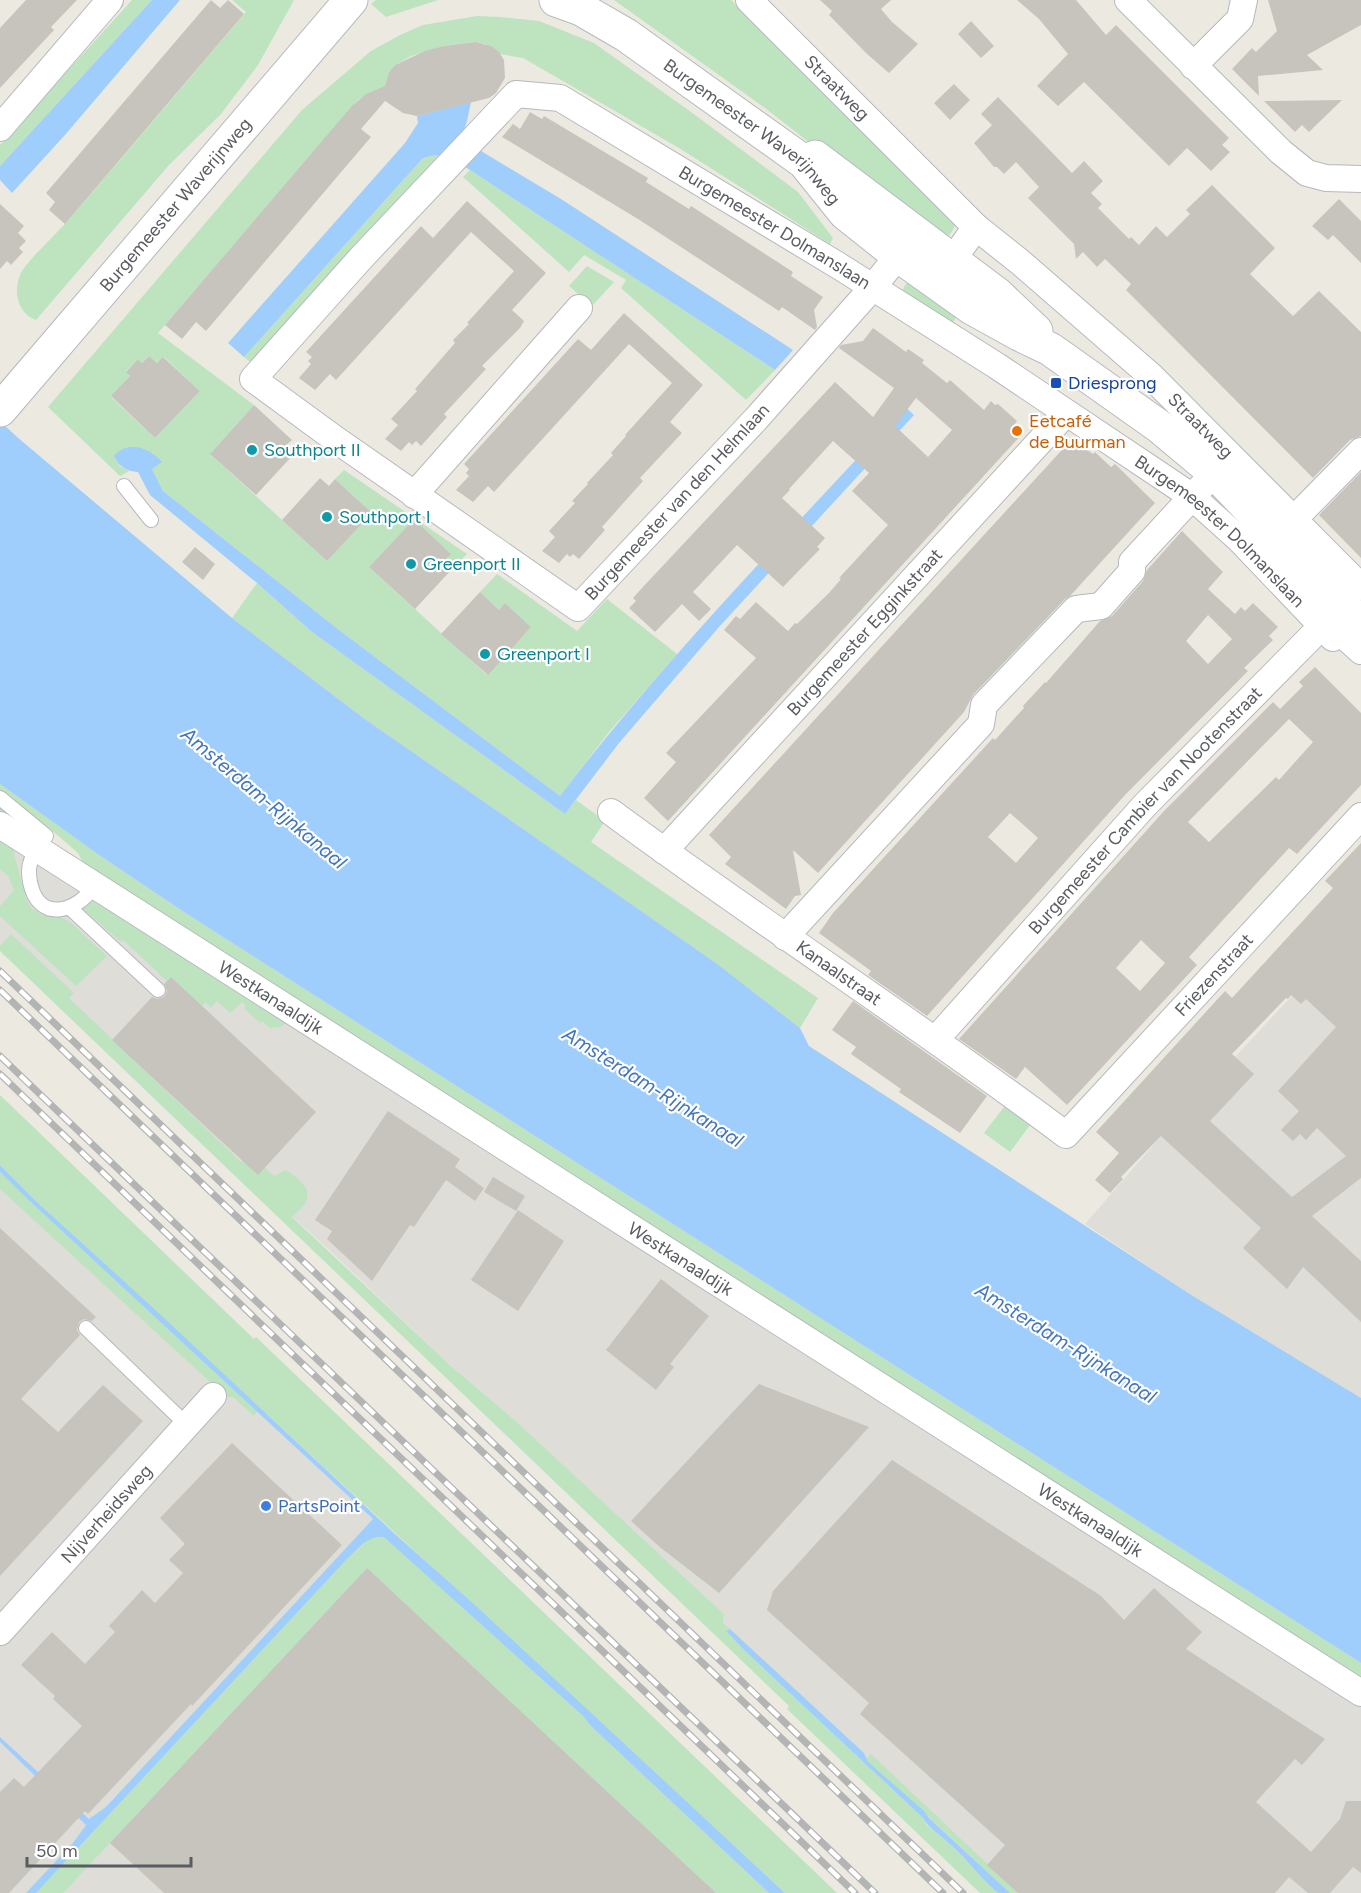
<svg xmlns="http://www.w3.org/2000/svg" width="1361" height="1893" viewBox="0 0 1361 1893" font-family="Figtree,sans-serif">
<rect width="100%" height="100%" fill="#eceae0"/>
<path fill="#dfddd8" d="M0,813l1361,867v213h-351l-143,-131 -3,-9 -141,-130 1,-9 -205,-190 -68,-58 -123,-117 -328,-298z
M1361,922v476l-168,-102 -108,-72 76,-88z
M0,1172l373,347 396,374h-769z"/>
<path fill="#bde3bf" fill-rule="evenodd" d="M132,0h20l-152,166v-21z
M232,0h62l-36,65 -37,49 -52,51 -133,155c-18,-6 -23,-28 -16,-45 5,-13 41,-45 51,-58 59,-68 117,-137 175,-205z
M376,0h62l-52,17 -15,-13z
M614,0h117l225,224 -5,9 -7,7 -30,-16 -149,-116z
M477,16l24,1 38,4 55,22 97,69 107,80 35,46 -3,6 -151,-96 -156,-90 -23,-4 -14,-10 -10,-2 -32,4 -33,10 -16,9 -6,7 -3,15 -15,5 -13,8 -200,233 96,72 -44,49 117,107 45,-48 -37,-34 9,-9 123,84 -14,14 -8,-8 5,-7 -36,-34 -45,48 118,108 44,-48 -26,-24 -6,7 -19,-18 17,-18 80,57 30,-32 70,55 -68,78 -49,64 -221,-166 -176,-139 -11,-22 -34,-4 11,6 -9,5 -72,-69 254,-297 69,-59 29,-16 23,-10zM149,356l8,7 7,-6 36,34 -45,47 -44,-41 19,-21 -4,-5 12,-12 4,4z
M434,154h11l-191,211 -10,-8 179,-199z
M470,170l305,200 -29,30 -125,-112 5,-8 -42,-25 -15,17 -106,-95z
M587,266l27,16 -22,24 -23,-20z
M910,281l49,32 -9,14 -47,-31c0,-7 0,-11 7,-15z
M257,583l55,49 253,182 11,-14 29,21 -14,21 227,156 -18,30 -84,-65 -354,-246 -130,-99z
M0,784l99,71 85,57 1177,751v17l-1276,-813 -7,-14 -29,-25 -9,11 -40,-26z
M0,837l12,9 14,53 6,10 12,6 15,2 10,4 38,35 -31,30 -76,-70v-10l14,-16 -6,-14 -8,-7z
M97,899l191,122 -8,6 -10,1 -8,-7 -2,2 -16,-15 2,-2 -4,-4 -12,11 -13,-12 -6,7 -5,-6 -4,4 -31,-29 -4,4 -44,-41 -2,2 -39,-34z
M11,934l63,59 -5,5 172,164 8,-9 25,23 12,-6c25,16 30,28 6,47l159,149 68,58 205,190 -1,9 7,6 -4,2 18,19 178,167 5,8 22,18 49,50h-18l-193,-184 2,-3 -789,-755v-5z
M0,1095l254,244 2,-2 581,556h-52l-747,-690 -38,-38z
M1007,1103l26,18 -23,31 -26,-19z
M0,1172l257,239 -3,5 -21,-19h-5l-7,-5 -221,-203z
M378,1536l7,1 198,179 7,9 179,168h-53l-349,-325 -304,325h-27l310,-333 26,-23z
M871,1754l147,139h-8l-83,-78 -60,-53v-4z"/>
<path fill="#9fcdfc" d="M152,0h28l-115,135 -53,58 -12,-13v-14z
M471,102l-4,19 -6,18 100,60 232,151 -18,20 -305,-200c-18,-11 -25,-20 -47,-12l-179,199 -16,-14 177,-200 13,-20 -1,-7z
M905,407l9,8 -195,212 -100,116 -54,71 -253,-182 -55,-49 -107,-88 -12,-23c-12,-1 -18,-5 -24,-16 12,-16 36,-9 48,6l-10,7 11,22 176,139 221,166c105,-138 228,-262 345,-389z
M0,421l17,16 215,181 130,99 354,246 84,65 9,18 384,250 168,102v265l-1177,-751 -85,-57 -99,-71z
M0,1165l38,38 112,102 244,228 83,74 308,286h-16l-179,-168 -7,-9 -199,-179c-15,-3 -27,13 -38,23l-310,333h-10l47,-50 13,-18 -86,-83v-5l89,82 17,-12 267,-288 -342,-317 -31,-30z
M730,1629l134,124 4,9 56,49 5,7 81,75h-12c-17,-15 -30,-32 -46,-47 -10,-10 -23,-17 -30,-29l-178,-167 -18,-19z"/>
<path fill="#c6c4bd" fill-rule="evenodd" d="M26,0h51l-26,27 3,3 -54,58v-60z
M211,0l9,8 8,-8 16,14 -179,210 -16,-14 6,-8 -9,-9z
M820,0h71l-10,9 11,13 26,22 -29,29 -23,-20 -37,-38 3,-4z
M1017,0h59l30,35 10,-10 113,113 -7,7 8,7 -19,19 -24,-23 -18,18 -85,-84 -26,24 -21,-20 31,-32 -29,-35z
M1268,0h93v25l-54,30 16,15 -65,6 1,20 -27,-27 20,-21 4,4 21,-21z
M971,21l23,25 -13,12 -23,-24z
M476,42l15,4 8,6 5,8 1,18 -9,15 -7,5 -72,18 -14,-3 -18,-12 -24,28 10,8 -165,194 -10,-9 -14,17 -17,-14 187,-219 14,-12 19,-8 4,-14 6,-7 30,-14 19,-5z
M954,84l16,16 -20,20 -16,-17z
M998,97l74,76 12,-12 19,20 -12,12 11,11 -4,4 31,31 2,-2 8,8 17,-19 11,11 23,-23 -4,-4 26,-25 63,63 -25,26 43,42 26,-25 42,41v104l-11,4 -37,38 -187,-188 5,-6 -26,-25 -8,8 -14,-15 -7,7 -2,-15 -46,-46 11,-11 -23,-25 -12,12 -7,-7h-3l-20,-24 18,-18 -11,-11z
M1342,100l-33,32 -7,-7 -7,7 -31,-31z
M530,112l12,7 2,-3 104,62 -2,4 43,27 2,-3 102,66 -2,4 32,21 -9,13 3,17 -2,3 -33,-23 -3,4 -141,-92 -136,-82 11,-13 7,5z
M1339,199l22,22v42l-28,-28 -5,5 -16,-14z
M467,201l79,72 -34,37 12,11 -4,7 -38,38 4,3 -42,45 3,3 -26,29 -5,-5 -4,4 -3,-3 -8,9 -16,-12 13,-14 -7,-6 26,-28 -2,-2 40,-46 -2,-3 16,-16 -2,-1 47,-52 -43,-39 -135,148 -6,-6 -15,16 -16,-12 12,-14 -3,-3 4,-4 -6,-5 115,-126 12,12z
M0,204l24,22 -6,7 8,8 -7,7 4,4 -12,13 -4,-4 -7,8z
M624,313l79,72 -33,37 12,11 -42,45 3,3 -41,46 3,3 -26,29 -6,-5 -3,3 -3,-3 -8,9 -17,-12 13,-14 -6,-6 26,-28 -3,-2 16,-17 -1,-1 26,-28 -2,-2 15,-17 -1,-1 47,-52 -43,-39 -135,148 -6,-6 -15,16 -17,-12 13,-14 -3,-3 3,-4 -5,-5 114,-125 13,11z
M873,328l33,24 2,-3 16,11 -2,3 25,20 3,-3 34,30 7,-9 4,4 3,-1 19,17 -3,4 9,8 -355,388 -24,-23 32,-36 -10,-9 90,-95 -32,-28 12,-14 4,3 16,-17 32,29 7,-8 2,1 32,-31 12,-14 -2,-1 49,-53 -36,-34 17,-18 -36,-32 -44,48 1,1 -8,8 43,40 -8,9 3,2 -37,38 -46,-42 -44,47 18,17 -12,12 -17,-17 -27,28 -26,-24 7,-7 -3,-3 9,-10 193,-206 38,35 21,-29 -55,-40 2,-3 22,-4zM916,398l36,32 -24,27 -33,-31z
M149,356l8,7 6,-6 37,34 -45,47 -44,-42 19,-20 -4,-4 12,-13 4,4z
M254,405l38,35 -7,6 9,8 -38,41 -46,-41z
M1071,440l7,7 2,-2 13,9 2,-2 16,15 4,-3 40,39 -85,93 -5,3 -92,96 -9,17 -146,161 -25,-23 8,45 -6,1 -9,13 -61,-45 6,-7 -22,-22z
M1361,472v86l-42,-43z
M320,478l9,8 6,-7 37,34 -45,48 -45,-41z
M414,519l37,35 -6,6 8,8 -38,41 -46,-42z
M1182,531l41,41 -15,17 27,25 6,-7 4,4 8,-8 25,24 -9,9 4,4 -29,28 4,3 -123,124 -198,221 -59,-41 3,-4 -52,-38 14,-20 160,-175 2,2 18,-20 11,-12 -1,-2 22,-24 1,1 54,-62 12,-5 31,-35 4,-11zM1208,615l24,24 -24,25 -22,-23zM1010,813l28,25 -22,25 -28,-26z
M195,547l20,17 -12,16 -21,-18z
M480,592l19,18 6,-7 26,24 -43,48 -47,-41z
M1315,667l46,46v72l-64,69 -8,-6 -56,61 -44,48 8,8 -130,140 -42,-38 -9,12 -57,-40 205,-228 109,-109 7,7 23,-23 -4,-4zM1289,719l24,23 -34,38 -3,-3 -67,65 -21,-20zM1141,940l24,23 -25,28 -24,-23z
M1361,843v335l-49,38 49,45v61l-58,-55 -16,22 -44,-41 18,-20 -100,-92 -40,41 2,2 -13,14 -15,-13 24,-27 -23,-21 129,-141 7,7 56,-61 45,-49 -8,-7zM1291,995l10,9 5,-5 30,28 -58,64 21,20 -18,19 12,11 7,-7 6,6 11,-12 29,28 -54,41 -82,-76 44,-47 -22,-20 54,-56 2,1z
M171,977l145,135 -58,63 -146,-135 40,-43 5,2 7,-2 3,-6 -3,-7z
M853,1001l134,95 -27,37 -61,-41 2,-3 -50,-35 5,-7 -24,-17z
M388,1111l72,48 -5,8 29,21 -9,13 -29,-21 -32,47 -4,-2 -38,56 -45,-42 5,-8 -17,-11z
M493,1177l32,19 -9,15 -32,-19z
M518,1210l46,31 -46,70 -47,-31z
M0,1228l96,89 -4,4 -8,-2 -5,3 -2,8 3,5 -59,64 37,33 45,-47 40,36 -143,155z
M661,1279l48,37 -39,48 4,3 -18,23 -50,-40z
M759,1384l110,43 -150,166 -58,-45 -30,-27z
M232,1443l110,102 -150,161 -1,-2 -103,110 -3,-3 -76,82h-9v-101l14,-14 10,9 58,-61 -29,-27 2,-3 -34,-31 31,-33 33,32 30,-32 -6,-6 33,-36 13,13 28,-30 -14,-13 16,-16 -25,-26z
M892,1460l209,136 23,24 30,-32 48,44 -16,17 139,90 -23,26 -7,-6 -39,43 55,50 29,-33 6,-18h15v72l-8,-6 -23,26h-22l-19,-16 -14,16h-257l-31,-28 18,-20 -145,-131 9,-11 -102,-93 6,-19z
M367,1568l349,325h-552l-54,-50z"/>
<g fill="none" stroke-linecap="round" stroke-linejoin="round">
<defs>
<path id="service" d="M124,486l27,34
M0,798l46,38c-6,8 -14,18 -16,28 -2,6 -1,12 0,18 8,41 47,31 64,4
M69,907l89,83
M86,1328l102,98"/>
<g id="minor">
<path id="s1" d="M749,0l227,227 44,35 130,113 211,212"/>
<path d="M1128,0l153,152 26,21 19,5 35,1"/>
<path d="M1193,66l47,-47 4,-19"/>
<path d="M0,128l110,-128"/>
<path id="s2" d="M909,242l-36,45 -117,132 -178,189 -243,-169 -82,-60 108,-121 155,-164 44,4 279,168 158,100 194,130 48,43 83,87 18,6 21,19"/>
<path d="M941,276l35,-49"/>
<path d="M414,495l165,-187"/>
<path d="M1294,519l67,-68"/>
<path id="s3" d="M611,812c150,111 306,211 455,323l295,-319"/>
<path id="s4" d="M0,825l1361,868"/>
<path id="s5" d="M664,851l402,-438"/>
<path d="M785,937l196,-213 3,-19 92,-96 25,-3 31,-35v-9l72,-78"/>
<path id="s6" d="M936,1039l209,-234 177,-179 11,12"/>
<path id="s7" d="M0,1632l213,-236"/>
</g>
<g id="secondary">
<path id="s8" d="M556,0l25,9 45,26 178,127 41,51 54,43 73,52 47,26 31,15 110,78 55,46 133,138 13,11"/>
<path d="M815,157l182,137 39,37"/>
<path id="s9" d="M0,410l351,-410"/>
</g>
</defs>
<use href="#service" stroke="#b6b8bd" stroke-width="16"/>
<use href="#minor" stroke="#b6b8bd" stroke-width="28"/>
<use href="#secondary" stroke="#b6b9bf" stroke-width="35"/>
<use href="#service" stroke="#fff" stroke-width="14"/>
<use href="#minor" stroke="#fff" stroke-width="26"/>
<use href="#secondary" stroke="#fff" stroke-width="33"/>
<defs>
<path id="rail" d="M0,971l963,922
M0,990l943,903
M0,1056l875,837
M0,1074l855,819"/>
</defs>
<use href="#rail" stroke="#b3b4b4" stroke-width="7"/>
<use href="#rail" stroke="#fff" stroke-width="4.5" stroke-dasharray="14" stroke-linecap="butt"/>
</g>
<rect fill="#1a4fb4" stroke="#fff" stroke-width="2" x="1050" y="377" width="12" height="12" rx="3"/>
<circle fill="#e8710a" stroke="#fff" stroke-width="2" cx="1017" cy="431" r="6"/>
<g fill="#0f9aa8" stroke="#fff" stroke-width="2">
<circle cx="252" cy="450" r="6"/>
<circle cx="327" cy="517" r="6"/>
<circle cx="411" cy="564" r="6"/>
<circle cx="485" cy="654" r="6"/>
</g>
<circle fill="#3f7fe0" stroke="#fff" stroke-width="2" cx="266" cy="1506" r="6"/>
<g text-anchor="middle" stroke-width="4.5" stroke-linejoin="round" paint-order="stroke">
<g font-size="18" fill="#595c61" stroke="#fff">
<text dy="6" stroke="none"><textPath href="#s1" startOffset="124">Straatweg</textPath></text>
<text dy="6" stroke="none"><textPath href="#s8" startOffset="238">Burgemeester Waverijnweg</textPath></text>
<text dy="6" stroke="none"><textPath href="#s9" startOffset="270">Burgemeester Waverijnweg</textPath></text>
<text dy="6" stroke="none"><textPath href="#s2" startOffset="1574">Burgemeester Dolmanslaan</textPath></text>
<text dy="6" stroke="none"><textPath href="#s1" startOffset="621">Straatweg</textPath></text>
<text transform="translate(677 502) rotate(-47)" y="6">Burgemeester van den Helmlaan</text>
<text dy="6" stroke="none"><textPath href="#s2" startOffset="2114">Burgemeester Dolmanslaan</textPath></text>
<text dy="6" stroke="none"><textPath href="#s5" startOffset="297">Burgemeester Egginkstraat</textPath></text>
<text dy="6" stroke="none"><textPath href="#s6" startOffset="310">Burgemeester Cambier van Nootenstraat</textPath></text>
<text dy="6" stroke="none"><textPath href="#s3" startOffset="279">Kanaalstraat</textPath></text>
<text dy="6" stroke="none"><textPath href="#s3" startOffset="776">Friezenstraat</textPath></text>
<text dy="6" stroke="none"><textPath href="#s4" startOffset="321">Westkanaaldijk</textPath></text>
<text dy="6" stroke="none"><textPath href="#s4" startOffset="807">Westkanaaldijk</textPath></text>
<text dy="6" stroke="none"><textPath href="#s7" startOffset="159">Nijverheidsweg</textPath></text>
<text dy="6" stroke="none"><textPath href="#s4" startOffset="1293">Westkanaaldijk</textPath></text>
</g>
<g font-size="18" fill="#164399" stroke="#fff" text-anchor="start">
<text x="1068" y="389">Driesprong</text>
</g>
<g font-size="18" fill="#c56008" stroke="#fff" text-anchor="start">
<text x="1029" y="427">Eetcafé<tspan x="1029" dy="21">de Buurman</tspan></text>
</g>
<g font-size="18" fill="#0d838f" stroke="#fff" text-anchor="start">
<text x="264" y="456">Southport II</text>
<text x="339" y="523">Southport I</text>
<text x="423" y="570">Greenport II</text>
<text x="497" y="660">Greenport I</text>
</g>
<g font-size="18" fill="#366cbe" stroke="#fff" text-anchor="start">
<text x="278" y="1512">PartsPoint</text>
</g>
<g font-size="20" font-style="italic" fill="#4476be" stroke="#fff">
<text transform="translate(264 798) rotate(40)" y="7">Amsterdam-Rijnkanaal</text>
<text transform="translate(653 1087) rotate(32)" y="7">Amsterdam-Rijnkanaal</text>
<text transform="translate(1066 1343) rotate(32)" y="7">Amsterdam-Rijnkanaal</text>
</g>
</g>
<path d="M27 1857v9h164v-9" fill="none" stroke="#595c61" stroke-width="3"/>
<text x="36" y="1857" font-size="18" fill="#595c61" stroke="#ffffff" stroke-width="4.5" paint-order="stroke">50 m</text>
</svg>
